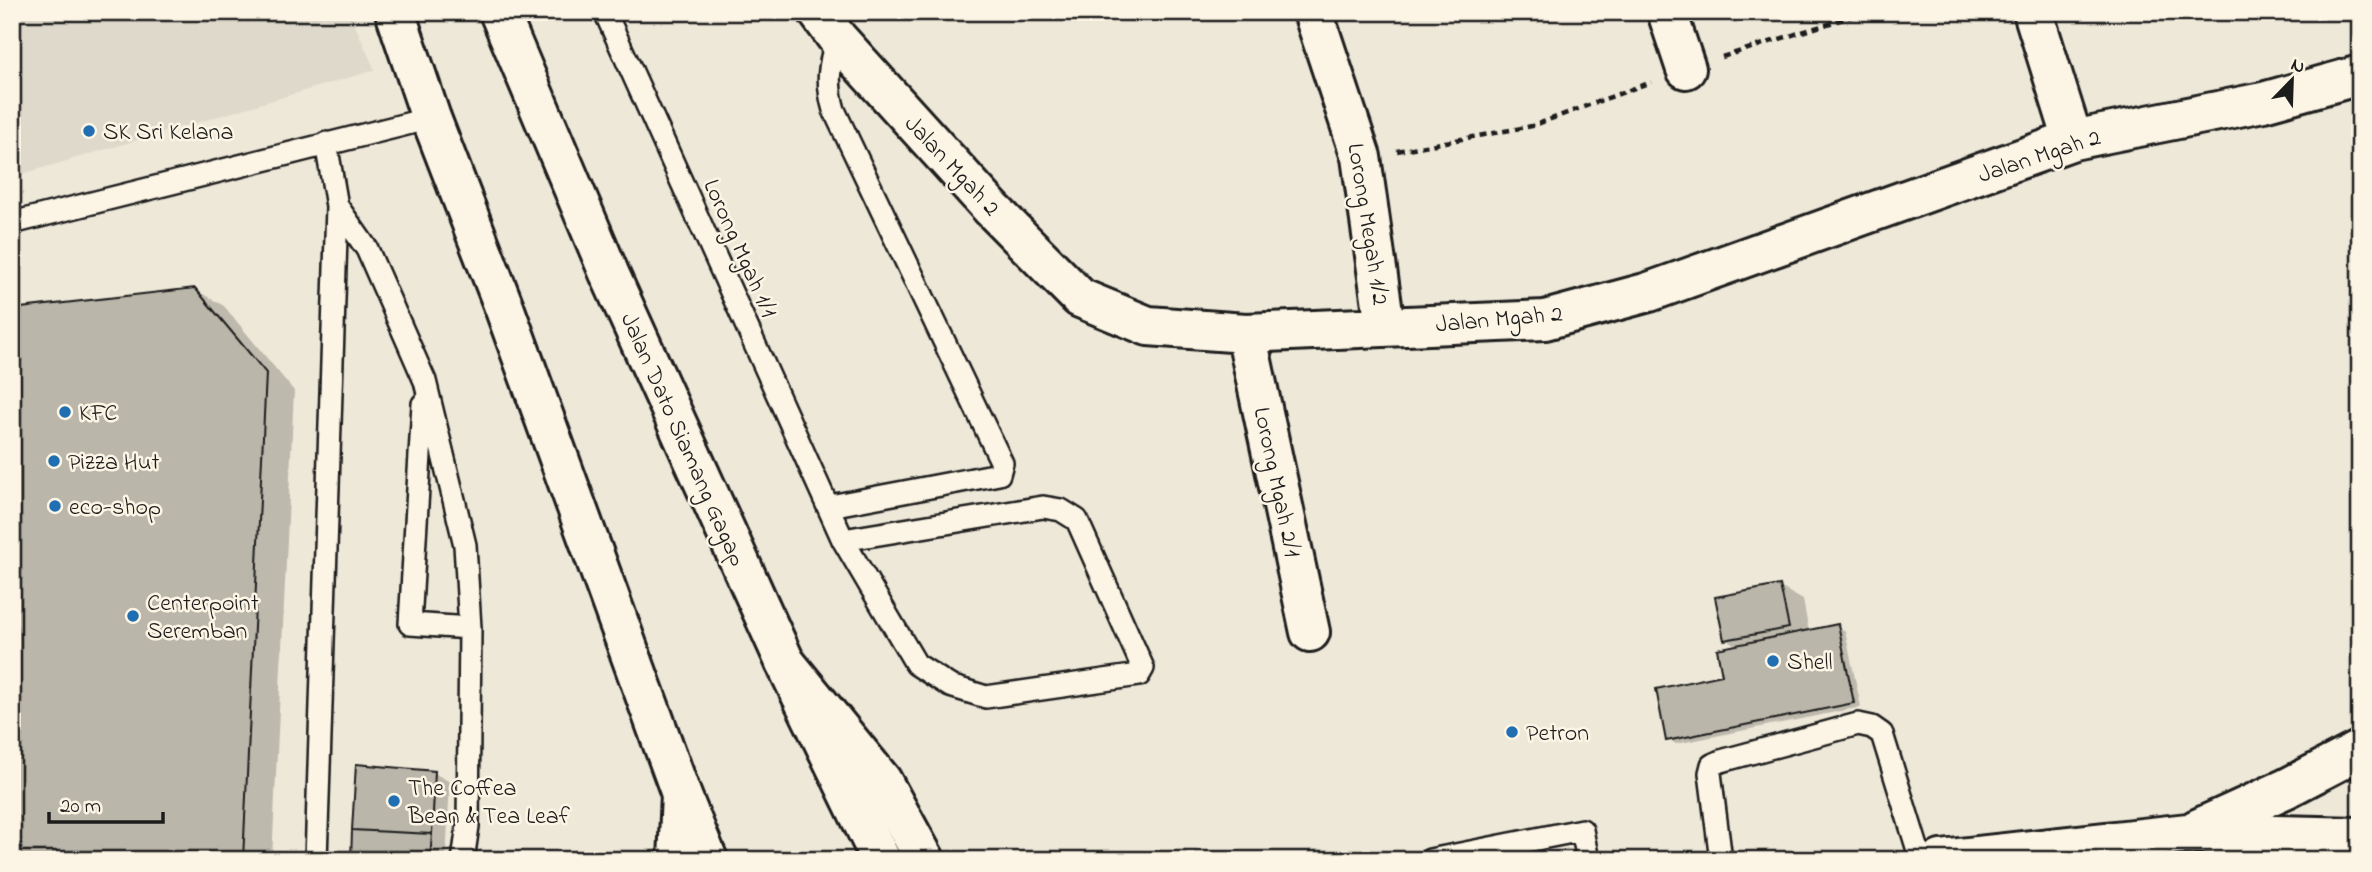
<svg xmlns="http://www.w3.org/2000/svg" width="2372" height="872" viewBox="0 0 2372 872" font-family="'Indie Flower',sans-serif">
<rect width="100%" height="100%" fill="#eee8d9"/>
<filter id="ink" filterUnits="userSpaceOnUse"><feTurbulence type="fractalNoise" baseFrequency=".0143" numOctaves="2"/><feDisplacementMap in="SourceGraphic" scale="14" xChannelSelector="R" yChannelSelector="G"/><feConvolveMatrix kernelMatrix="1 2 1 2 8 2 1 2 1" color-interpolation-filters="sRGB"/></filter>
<g filter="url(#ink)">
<path fill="#ded9cb" d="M12,12h337l26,58 -363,107z"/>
<path fill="#0003" d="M194,289l30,17 70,85 -22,469h-260z
M1780,587l23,13 6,32 29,-6 7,5 16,76 -185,37 -8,-5 56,-63 14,-30 -13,-7z
M434,773l16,9 -4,78h-93z"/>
<path fill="#bab6aa" stroke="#1c1c1c" stroke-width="2" d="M195,288l71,85 -23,487h-231v-551z
M1780,585l9,43 -65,12 -9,-43z
M1838,624l16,79 -188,38 -10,-52 66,-14 -5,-26z
M356,764l79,7 -3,63 -80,-4z
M352,830l80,4 -2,26h-79z"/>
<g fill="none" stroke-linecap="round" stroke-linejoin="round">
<defs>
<path id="service" d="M605,12l238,528 73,124 34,22 36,11 153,-22 4,-7 -66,-148 -16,-10 -18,-3 -200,33
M337,206l30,43 58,132 40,164 5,83 -2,198 -5,34
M12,223l419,-105
M423,404l-13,220 60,4
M830,506l169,-32 3,-11 -168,-353c-8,-27 -5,-45 3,-72
M316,860l21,-654 -11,-63
M1430,860l152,-30 6,30
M1721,860l-11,-87 2,-8 9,-4 137,-37 14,3 10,7 39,126"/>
<path id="minor" d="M818,12l19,26 155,171 88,89 68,28 98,7 299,-13 104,-28 424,-152 190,-38 97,-27
M1313,12l48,145 24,169
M1667,12l19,57
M2033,12l40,128
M1246,333l64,299"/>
<path id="secondary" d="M395,12l36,106 73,189 177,487 27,66
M499,12l110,261 176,389 96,198"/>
<path id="trunk" d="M785,662l97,119 43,79
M2197,829l90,-41 73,-38
M678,860l3,-66
M1941,860l247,-27 172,4"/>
</defs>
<use href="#service" stroke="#1c1c1c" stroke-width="26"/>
<use href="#minor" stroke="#1c1c1c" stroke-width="44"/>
<use href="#secondary" stroke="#1c1c1c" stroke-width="44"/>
<use href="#trunk" stroke="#1c1c1c" stroke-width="44"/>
<path stroke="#1c1c1c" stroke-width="4.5" stroke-dasharray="7 5" stroke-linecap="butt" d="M1722,57l144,-45
M1397,151l135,-25 119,-44"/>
<use href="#service" stroke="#fcf5e5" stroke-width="21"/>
<use href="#minor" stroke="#fcf5e5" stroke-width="38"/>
<use href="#secondary" stroke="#fcf5e5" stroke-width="38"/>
<use href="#trunk" stroke="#fcf5e5" stroke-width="38"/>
</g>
</g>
<g fill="#1f6fb2" stroke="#fcf5e5" stroke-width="2.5">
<circle cx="89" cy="131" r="7"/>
<circle cx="65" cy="412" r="7"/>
<circle cx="54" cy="461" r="7"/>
<circle cx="55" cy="506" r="7"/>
<circle cx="133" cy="616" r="7"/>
<circle cx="1773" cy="661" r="7"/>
<circle cx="1512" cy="732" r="7"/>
<circle cx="394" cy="801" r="7"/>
</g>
<g text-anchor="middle" stroke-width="5" stroke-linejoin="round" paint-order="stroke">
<g font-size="24" fill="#1c1c1c" stroke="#fcf5e5" text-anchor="start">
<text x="103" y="139">SK Sri Kelana</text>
<text x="79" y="420">KFC</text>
<text x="68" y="469">Pizza Hut</text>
<text x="69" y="514">eco-shop</text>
<text x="147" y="610">Centerpoint<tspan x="147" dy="28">Seremban</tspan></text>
<text x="1787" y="669">Shell</text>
<text x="1526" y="740">Petron</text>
<text x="408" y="795">The Coffea<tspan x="408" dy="28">Bean &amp; Tea Leaf</tspan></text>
</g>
<g font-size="24" fill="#1c1c1c" stroke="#fcf5e5">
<text transform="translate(2039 155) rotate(-18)" y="8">Jalan Mgah 2</text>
<text transform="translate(953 165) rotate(47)" y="8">Jalan Mgah 2</text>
<text transform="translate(1369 224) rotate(81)" y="8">Lorong Megah 1/2</text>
<text transform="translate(741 248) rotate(66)" y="8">Lorong Mgah 1/1</text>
<text transform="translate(1499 318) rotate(-5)" y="8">Jalan Mgah 2</text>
<text transform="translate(684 439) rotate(66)" y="8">Jalan Dato Siamang Gagap</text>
<text transform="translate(1278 482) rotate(78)" y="8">Lorong Mgah 2/1</text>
</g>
</g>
<rect width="2372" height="872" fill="none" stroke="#fcf5e5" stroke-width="42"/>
<rect x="21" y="21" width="2330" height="830" fill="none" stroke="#1c1c1c" stroke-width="2.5" filter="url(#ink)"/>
<g transform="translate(2292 80) rotate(23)" stroke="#fcf5e5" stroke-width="5" paint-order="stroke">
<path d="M0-5L12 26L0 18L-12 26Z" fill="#1c1c1c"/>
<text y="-10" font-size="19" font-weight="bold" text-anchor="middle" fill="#1c1c1c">N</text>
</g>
<path d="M49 812v10h114v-10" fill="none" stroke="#1c1c1c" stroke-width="3.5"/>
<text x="60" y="812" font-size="21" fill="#1c1c1c" stroke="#fcf5e5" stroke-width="5" paint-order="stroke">20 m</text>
</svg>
